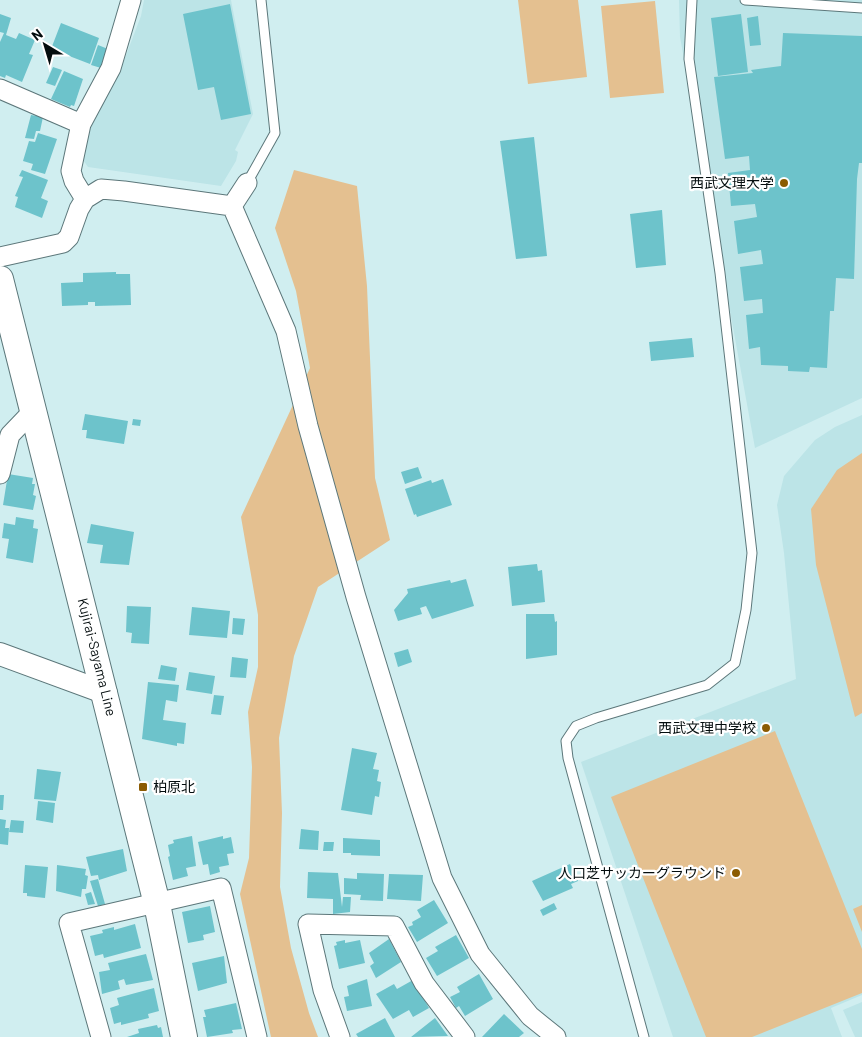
<svg xmlns="http://www.w3.org/2000/svg" width="862" height="1037" viewBox="0 0 862 1037" font-family="Barlow,'Noto Sans JP',sans-serif">
<rect width="100%" height="100%" fill="#d0eef0"/>
<path fill="#bce4e7" d="M144,0h87l22,114 -18,36 3,2 -2,9 -15,25 -133,-19 -7,-10 2,-15 40,-79 18,-47z
M679,0h183v398l-107,50 -75,-411z
M862,415v580l-31,13 11,29h-169l-92,-275 215,-83 -12,-126 -7,-48 7,-29 31,-36 20,-13z
M862,1002v35h-7l-12,-27z"/>
<path fill="#e4c090" d="M518,0h60l9,77 -59,7z
M655,1l9,92 -54,5 -9,-92z
M294,170l63,16 10,100 8,192 15,62 -72,47 -24,69 -15,82 3,75 -2,74 11,61 18,65 9,24h-47l-31,-143 9,-36 3,-91 -4,-55 10,-45v-52l-17,-98 69,-149 -14,-77 -21,-63z
M862,453v260l-7,4 -39,-152 -5,-56 26,-39z
M775,731l87,218v44l-110,44h-46l-95,-240z
M862,905v27l-9,-23z"/>
<path fill="#6dc3cb" d="M230,4l21,110 -30,6 -7,-33 -16,3 -15,-76z
M0,14l11,4 -5,17 10,4 3,-6 16,7 -6,14 4,1 -11,27 -16,-7 -1,3 -5,-2v-34l4,-9 -4,-1z
M741,14l7,58 -30,4 -7,-58z
M758,16l3,29 -11,1 -3,-28z
M61,23l38,15 -9,26 -39,-15z
M783,33l79,3v127h-3l-2,16 -3,100 -18,-1 -2,33h-4l-3,57 -17,-1 -1,5 -21,-1v-5l-27,-1 -1,-18 -11,2 -3,-34 17,-2 -1,-14 -18,2 -4,-34 23,-3 -2,-14 -23,4 -4,-33 23,-4 -2,-13 -24,2 -3,-33 22,-3 -1,-14 -24,3 -11,-82 39,-4 -2,-3 30,-4z
M98,45l10,4 -7,19 -10,-3z
M53,67l9,3 -7,16 -9,-3z
M64,71l19,8 -9,27 -3,-1 -1,2 -19,-8z
M31,115l12,2 -3,14h-4l-2,8 -9,-1z
M38,133l19,6 -12,35 -14,-4 2,-6 -10,-3 6,-20 6,1z
M534,137l13,119 -31,3 -16,-118z
M22,170l26,10 -7,18 7,3 -6,17 -27,-11 3,-10 -3,-1 8,-19 -4,-1z
M662,210l4,55 -30,3 -6,-54z
M116,272v2h14l1,31 -36,1v-4h-7v3l-26,1 -1,-23 22,-1v-9z
M692,338l2,19 -43,4 -2,-19z
M85,414l43,7 -4,23 -38,-6 1,-8h-5z
M133,419l8,1 -1,6 -8,-1z
M418,467l4,11 -17,6 -4,-12z
M8,474l25,4 -1,6h3l-2,11 3,1 -3,14 -30,-5z
M443,479l9,26 -35,12 -1,-3 -2,1 -9,-26 26,-9 1,3z
M16,517l18,3 -1,8 5,1 -5,34 -27,-5 3,-19 -7,-1 2,-15 11,2z
M91,524l43,8 -5,33 -29,-2 3,-18 -16,-2z
M537,564l1,7 4,-1 3,32 -33,4 -4,-39z
M466,579l8,27 -42,13 -6,-13 -6,2 2,6 -24,7 -4,-11 14,-17 -1,-4 43,-9 1,3z
M127,606l24,1 -2,37 -18,-1 1,-10 -6,-1z
M192,607l38,4 -3,27 -38,-3z
M526,614h28l1,8 2,-1v34l-31,4z
M233,618l12,1 -2,16 -11,-1z
M408,649l4,13 -14,5 -4,-14z
M232,657l16,2 -2,19 -16,-1z
M161,665l16,3 -2,13 -17,-2z
M189,672l26,4 -3,18 -26,-4z
M148,682l31,3 -2,17 -11,-2 -3,20 23,3 -2,21 -7,-1v3l-35,-7z
M214,695l10,1 -3,19 -10,-1z
M352,748l25,5 -4,16 6,1 -2,11 4,1 -2,15 -4,-1 -3,19 -31,-5z
M37,769l24,3 -5,29 -22,-2z
M0,795h4l-1,15h-3z
M38,801l17,2 -2,20 -17,-3z
M0,819l6,1 -1,8h4l-1,17 -8,-1z
M11,820l13,1 -1,12 -14,-1z
M301,829l18,2 -1,19 -19,-1z
M192,836l4,30 -10,2 2,8 -15,4 -5,-23 2,-1 -2,-11 6,-2 -1,-3z
M223,836v3l8,-2 3,16 -7,1 2,11 -10,2 1,5 -10,3 -2,-11 -5,1 -5,-23z
M343,838l37,2v16l-29,-1v-2h-8z
M324,842h10l-1,9h-10z
M123,849l4,22 -28,9 -1,-5 -7,1 -5,-19z
M570,864l8,17 -7,3 2,4 -30,13 -11,-20z
M25,865l23,2 -3,31 -18,-2v-3h-4z
M57,865l29,4 -1,6 3,1 -2,13h-4l-1,8 -25,-6z
M308,872l30,1 4,34 1,-10h8l-1,15 -17,2v-15l-26,-1z
M357,873l27,1 -1,27 -23,-1 1,-5 -17,-1v-16l13,1z
M389,874l34,1 -2,26 -34,-2z
M98,879l7,25 -7,2 -8,-25z
M91,892l4,12 -7,1 -3,-11z
M434,900l14,23 -31,19 -9,-15 5,-2 -1,-3 9,-5 -4,-7z
M554,903l3,6 -14,7 -3,-6z
M210,906l5,26 -12,3 1,5 -16,3 -6,-31z
M135,924l6,24 -37,10 -1,-4 -8,2 -5,-20 13,-3 -1,-3 12,-3v3z
M456,935l13,23 -32,18 -11,-18 12,-7 -3,-4z
M389,939l12,23 -25,16 -6,-12 4,-3 -5,-10z
M345,940v3l15,-3 5,23 -26,6 -5,-23 3,-1 -1,-3z
M146,954l7,26 -27,5 -2,-6 -6,2 2,8 -18,5 -3,-22 11,-2 -2,-7z
M224,956l3,27 -29,8 -6,-28z
M479,974l14,25 -28,17 -6,-10 -3,2 -6,-11 10,-5 -3,-5z
M367,979l5,27 -25,5 -3,-14 5,-1 -2,-10z
M413,980l16,28 -16,9 -4,-7 -16,9 -17,-25 18,-10 3,5z
M154,988l5,23 -11,3 1,4 -28,7v-3l-7,2 -4,-16 9,-3 -2,-7z
M236,1003l6,26 -10,1 1,3 -26,4 -4,-20h3l-2,-7z
M504,1014l20,19 -5,4h-37z
M385,1018l10,19h-37l-2,-3z
M435,1018l13,18 -37,1z
M157,1025l1,3 3,-1 2,10h-36l12,-4 -1,-4z"/>
<g fill="none" stroke-linecap="round" stroke-linejoin="round">
<defs>
<path id="service" d="M745,0l117,8
M247,183l28,-50 -14,-133
M644,1037l-76,-279 -2,-17 10,-15 20,-8 111,-33 28,-22 11,-53 6,-57 -32,-280 -31,-214 3,-59"/>
<path id="minor" d="M0,89l81,35
M85,199l-11,-18 -3,-10 10,-47 30,-56 20,-68
M232,206l54,125 22,95 48,171 86,281 38,76 50,62 26,21
M0,257l63,-14 6,-6 10,-28 6,-10 16,-10 23,2 108,15 15,-23
M0,474l10,-39 23,-24
M101,1037l-32,-114 152,-35 36,149
M340,1037l-17,-47 -15,-66 86,2 30,57 41,54"/>
<path id="tertiary" d="M0,654l106,39"/>
<path id="secondary" d="M0,279l157,625 27,133"/>
</defs>
<use href="#service" stroke="#5c777a" stroke-width="11"/>
<use href="#minor" stroke="#5c777a" stroke-width="21"/>
<use href="#tertiary" stroke="#5c777a" stroke-width="24"/>
<use href="#secondary" stroke="#5c777a" stroke-width="28"/>
<use href="#service" stroke="#fff" stroke-width="9"/>
<use href="#minor" stroke="#fff" stroke-width="19"/>
<use href="#tertiary" stroke="#fff" stroke-width="22"/>
<use href="#secondary" stroke="#fff" stroke-width="26"/>
</g>
<g fill="#8b5b02" stroke="#fff" stroke-width="2">
<circle cx="784" cy="183" r="5"/>
<circle cx="766" cy="728" r="5"/>
<rect x="138" y="782" width="10" height="10" rx="2.5"/>
<circle cx="736" cy="873" r="5"/>
</g>
<g text-anchor="middle" stroke-width="4.5" stroke-linejoin="round" paint-order="stroke">
<g font-size="14" fill="#040d0e" stroke="#fff" text-anchor="end">
<text x="774" y="188">西武文理大学</text>
<text x="756" y="733">西武文理中学校</text>
<text x="153" y="792" text-anchor="start">柏原北</text>
<text x="726" y="878">人口芝サッカーグラウンド</text>
</g>
<g font-size="14" fill="#040d0e" stroke="#fff">
<text transform="translate(97 657) rotate(76)" y="5">Kujirai-Sayama Line</text>
</g>
</g>
<g transform="translate(45 45) rotate(322)" stroke="#ffffff" stroke-width="4" paint-order="stroke">
<path d="M0-4L9 19L0 12L-9 19Z" fill="#040d0e"/>
<text y="-8" font-size="14" font-weight="bold" text-anchor="middle" fill="#040d0e">N</text>
</g>
</svg>
